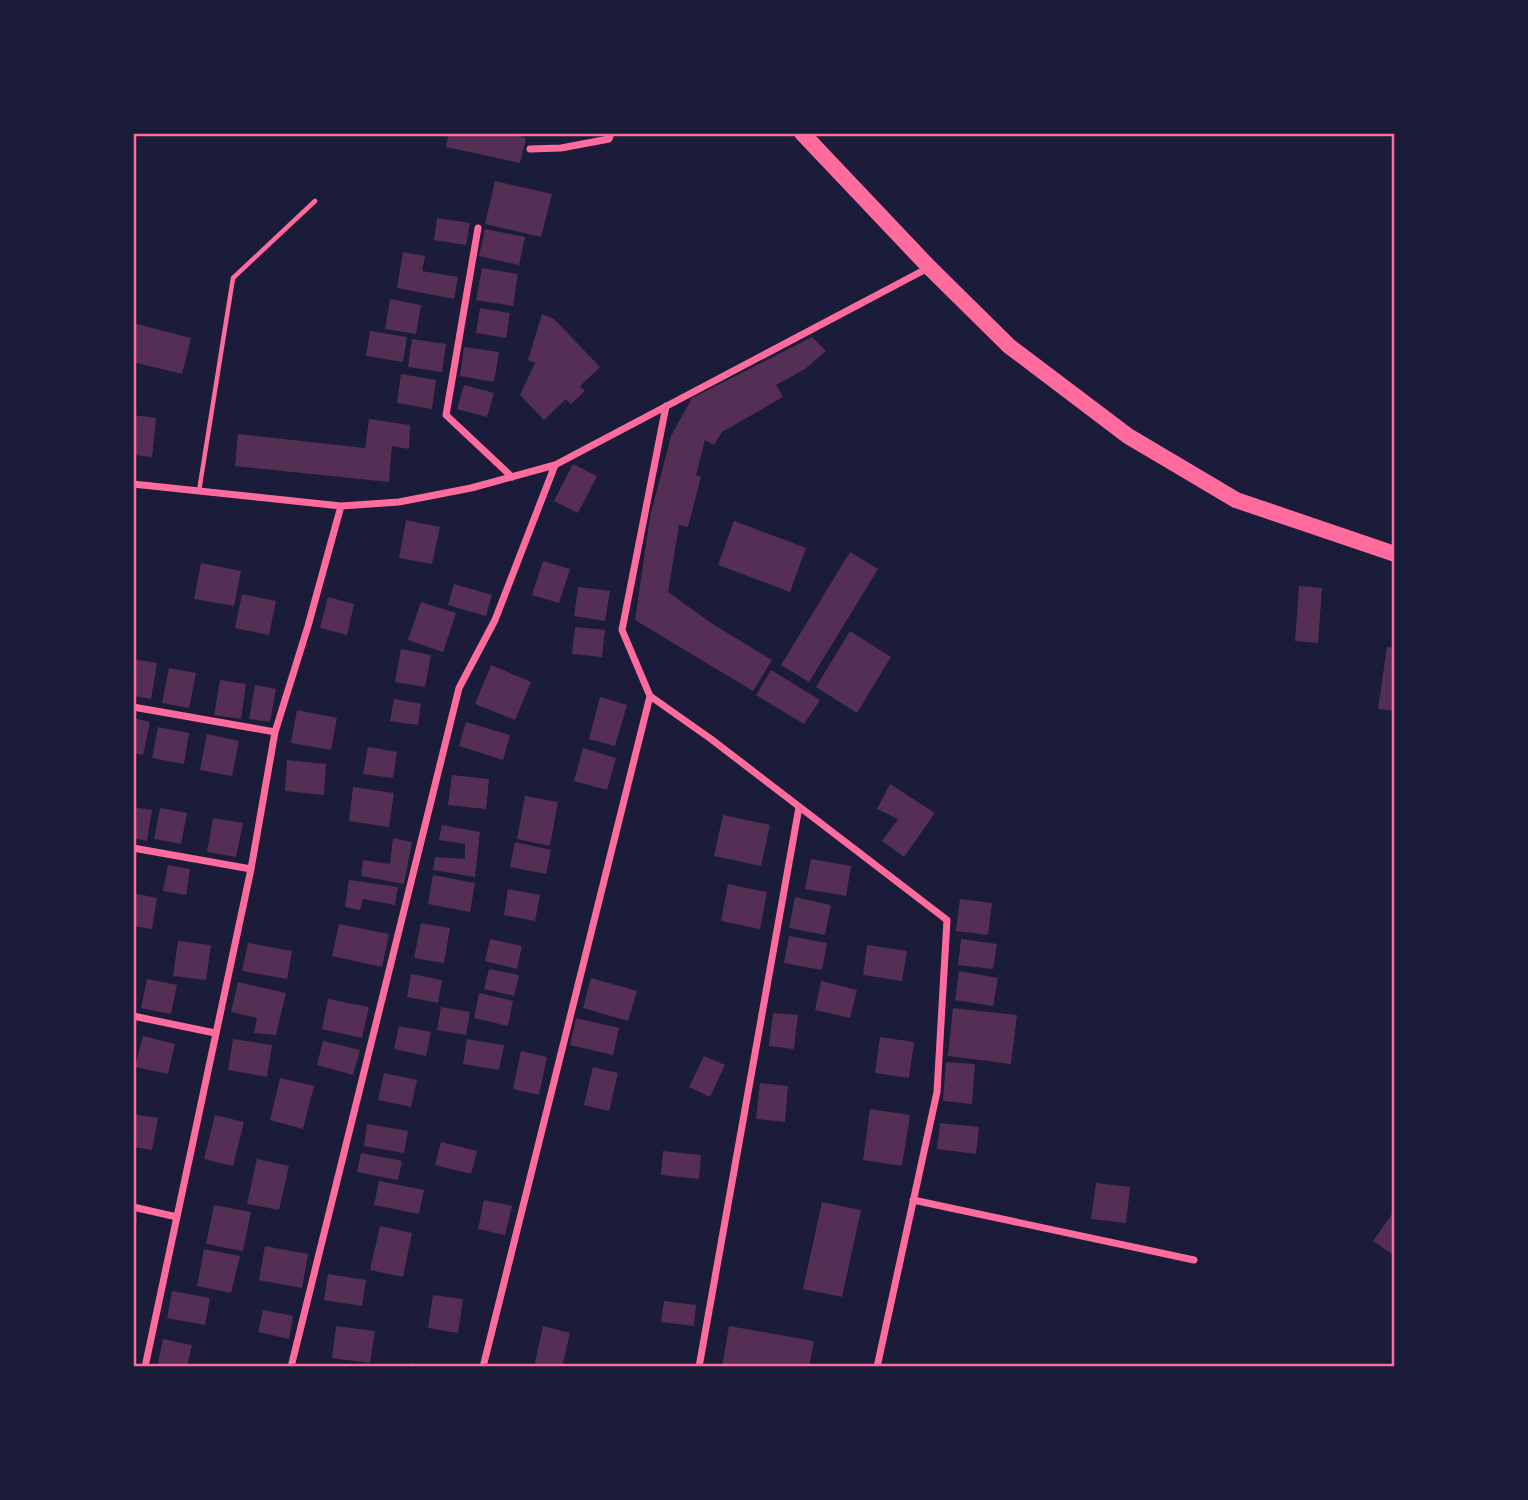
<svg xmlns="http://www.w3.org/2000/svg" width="1528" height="1500" viewBox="0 0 1528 1500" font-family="Overpass,sans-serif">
<rect width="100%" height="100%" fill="#1b1b3a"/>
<path fill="#542f53" d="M449,133h57l20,5 -6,25 -74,-16z
M495,181l57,13 -11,43 -56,-13z
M437,218l33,5 -4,22 -32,-5z
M485,229l40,8 -6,28 -40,-9z
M403,252l22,4 -3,15 36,6 -4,22 -57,-11z
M482,268l36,6 -5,32 -37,-6z
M390,299l31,6 -5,29 -31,-5z
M480,308l30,5 -4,25 -30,-5z
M542,314l12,5 46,48 -20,19 5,5 -14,13 -5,-5 -22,21 -24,-25 15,-32 -7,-3z
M133,323l58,15 -9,36 -49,-12z
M370,331l37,6 -4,25 -37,-6z
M812,337l14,14 -21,18 -29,16 7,12 -61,35 -8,13 -9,-5 -9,35 5,2 -13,50 -9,-2 -11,67 43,31 61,37 -19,31 -118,-71 15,-103 21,-81 21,-38z
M412,339l34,5 -4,28 -34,-5z
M464,347l35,5 -5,30 -34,-6z
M401,374l35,6 -4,29 -35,-6z
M464,385l30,8 -7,24 -30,-8z
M133,415l23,3 -4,39 -19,-2z
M369,419l41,6 -1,24 -17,-3 -3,36 -154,-16 3,-32 127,14z
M573,464l24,12 -19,37 -24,-12z
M406,520l34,7 -8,37 -33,-6z
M734,521l72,27 -16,44 -72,-27z
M850,552l28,17 -69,113 -28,-17z
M543,561l27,8 -11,34 -27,-8z
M201,563l40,8 -7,35 -40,-7z
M454,584l38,11 -6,21 -38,-11z
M1299,586l23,2 -4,55 -23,-2z
M578,587l32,4 -5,30 -31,-5z
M242,594l34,7 -7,34 -34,-7z
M328,597l26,7 -7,31 -27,-7z
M421,602l35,11 -13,39 -35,-12z
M575,627l30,3 -3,27 -30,-3z
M850,631l41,26 -34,56 -41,-26z
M1387,647l8,1v63l-17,-2z
M401,649l30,6 -6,32 -30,-5z
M133,659l24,4 -6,36 -18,-3z
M491,665l40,17 -16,38 -40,-16z
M169,668l27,5 -7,35 -27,-5z
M771,670l49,30 -16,24 -48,-29z
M220,680l26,4 -5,35 -27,-4z
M255,685l21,4 -6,33 -21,-3z
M600,697l27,8 -12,41 -26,-7z
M394,699l27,5 -3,21 -28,-4z
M297,710l40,8 -6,32 -40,-7z
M133,718l17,4 -7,33 -10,-2z
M466,722l44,13 -7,25 -44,-14z
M158,727l31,6 -5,31 -32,-6z
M207,734l32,7 -7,35 -32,-6z
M368,747l29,5 -4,26 -30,-4z
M583,748l33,10 -9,32 -33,-9z
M287,760l39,4 -2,31 -39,-4z
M452,775l37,4 -3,30 -38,-4z
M890,784l45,29 -31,44 -22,-16 16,-22 -21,-10z
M353,787l41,6 -5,34 -40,-6z
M525,796l33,6 -8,44 -33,-7z
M133,807l19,3 -5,31 -14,-3z
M160,808l27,5 -6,31 -27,-5z
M723,815l47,10 -9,41 -47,-10z
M213,818l30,5 -7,34 -29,-5z
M442,825l38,7 -5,45 -42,-7 2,-13 30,2v-15l-26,-4z
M393,838l19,4 -8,42 -43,-8 2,-16 27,4z
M515,842l36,8 -5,24 -36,-7z
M811,859l40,7 -5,30 -41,-7z
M168,865l22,4 -4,26 -23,-4z
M433,875l42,8 -5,29 -42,-8z
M349,880l49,7 -3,18 -32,-6 -3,11 -15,-3z
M728,884l39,8 -7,37 -39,-8z
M508,889l32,6 -5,26 -31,-6z
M133,893l24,5 -5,31 -19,-3z
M795,897l36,8 -6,30 -36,-7z
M960,899l32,4 -4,32 -32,-4z
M421,923l29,5 -6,35 -30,-5z
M339,924l50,10 -7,33 -50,-11z
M789,936l38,7 -5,27 -38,-7z
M490,939l32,7 -5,23 -32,-8z
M961,939l36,5 -4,25 -35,-4z
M178,941l33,4 -5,35 -33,-4z
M248,943l44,8 -5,28 -45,-8z
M867,945l40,6 -5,30 -39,-6z
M489,969l30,6 -5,21 -30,-7z
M959,971l39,7 -5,28 -38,-6z
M411,974l31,6 -4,23 -31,-6z
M591,978l46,13 -9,30 -45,-13z
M147,979l30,6 -6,29 -30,-6z
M821,981l36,9 -7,28 -35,-8z
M238,982l48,11 -10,42 -22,-2 3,-15 -26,-6z
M479,993l34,8 -5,25 -34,-8z
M328,999l41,8 -7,31 -40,-9z
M441,1007l29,5 -4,23 -29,-5z
M953,1008l64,7 -6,49 -63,-8z
M773,1013l25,2 -4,34 -25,-3z
M576,1018l43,10 -6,27 -43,-10z
M399,1026l32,6 -5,24 -32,-7z
M143,1036l32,8 -7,30 -33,-7z
M880,1037l34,5 -5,36 -34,-5z
M233,1039l39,6 -5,32 -39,-7z
M467,1039l37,6 -5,25 -36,-6z
M323,1041l37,9 -7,25 -36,-10z
M521,1051l26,6 -8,38 -26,-6z
M704,1056l21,9 -15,32 -21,-10z
M946,1062l29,2 -3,40 -29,-3z
M593,1067l25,6 -9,38 -25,-6z
M384,1073l33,7 -6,27 -33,-7z
M280,1078l34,8 -11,43 -33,-9z
M760,1083l28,3 -3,36 -29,-3z
M870,1109l40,6 -8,51 -39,-6z
M133,1114l25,4 -6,32 -19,-3z
M215,1115l29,7 -11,44 -29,-7z
M940,1123l39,4 -3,27 -39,-5z
M367,1124l41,7 -4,22 -40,-7z
M441,1142l36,9 -6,23 -36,-9z
M663,1151l38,4 -2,24 -38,-4z
M361,1153l41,8 -4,19 -41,-8z
M257,1159l32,7 -10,44 -32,-6z
M379,1181l45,9 -5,24 -45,-9z
M1096,1183l34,4 -4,36 -35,-4z
M484,1200l28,6 -7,29 -27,-6z
M822,1202l39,8 -19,87 -39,-8z
M214,1205l37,7 -8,39 -37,-7z
M1392,1214l3,2v40l-22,-15z
M133,1217l4,1 -2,16h-2z
M380,1226l32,7 -9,44 -33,-7z
M265,1246l43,8 -6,34 -43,-8z
M204,1249l36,7 -9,37 -34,-7z
M328,1274l38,6 -4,26 -38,-6z
M172,1291l38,7 -5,27 -38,-7z
M433,1295l30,4 -5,34 -30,-5z
M664,1301l32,4 -2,21 -33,-4z
M263,1310l30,6 -4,23 -31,-7z
M336,1326l39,5 -5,32 -38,-5z
M543,1326l27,7 -8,34h-28z
M729,1326l85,15 -5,26h-87z
M163,1339l29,6 -5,22h-13l-16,-4z
M410,1363l17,3v1h-18z"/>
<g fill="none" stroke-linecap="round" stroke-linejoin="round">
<path stroke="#ff6b9d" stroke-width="4.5" d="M199,491l34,-213 82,-77"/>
<path stroke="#ff6b9d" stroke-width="7" d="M530,149l31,-1 48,-9 2,-6
M478,228l-32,187 66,62
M666,406l-44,224 28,66 61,43 236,181 -10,172 -60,275
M133,484l208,22 58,-4 72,-14 84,-23 373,-197
M133,707l142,25
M133,848l118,21
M133,1016l82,17
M913,1200l281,60
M133,1207l44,10
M145,1367l106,-498 24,-137 33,-106 33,-120
M291,1367l168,-679 36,-68 60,-155
M483,1367l167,-671
M699,1367l100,-560"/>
<path stroke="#ff6b9d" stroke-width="16" d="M802,133l127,134 80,79 119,90 108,64 159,54"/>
</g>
<rect width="1528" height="1500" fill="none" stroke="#1b1b3a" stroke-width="270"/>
<rect x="135" y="135" width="1258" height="1230" fill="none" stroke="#ff6b9d" stroke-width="2.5"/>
</svg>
